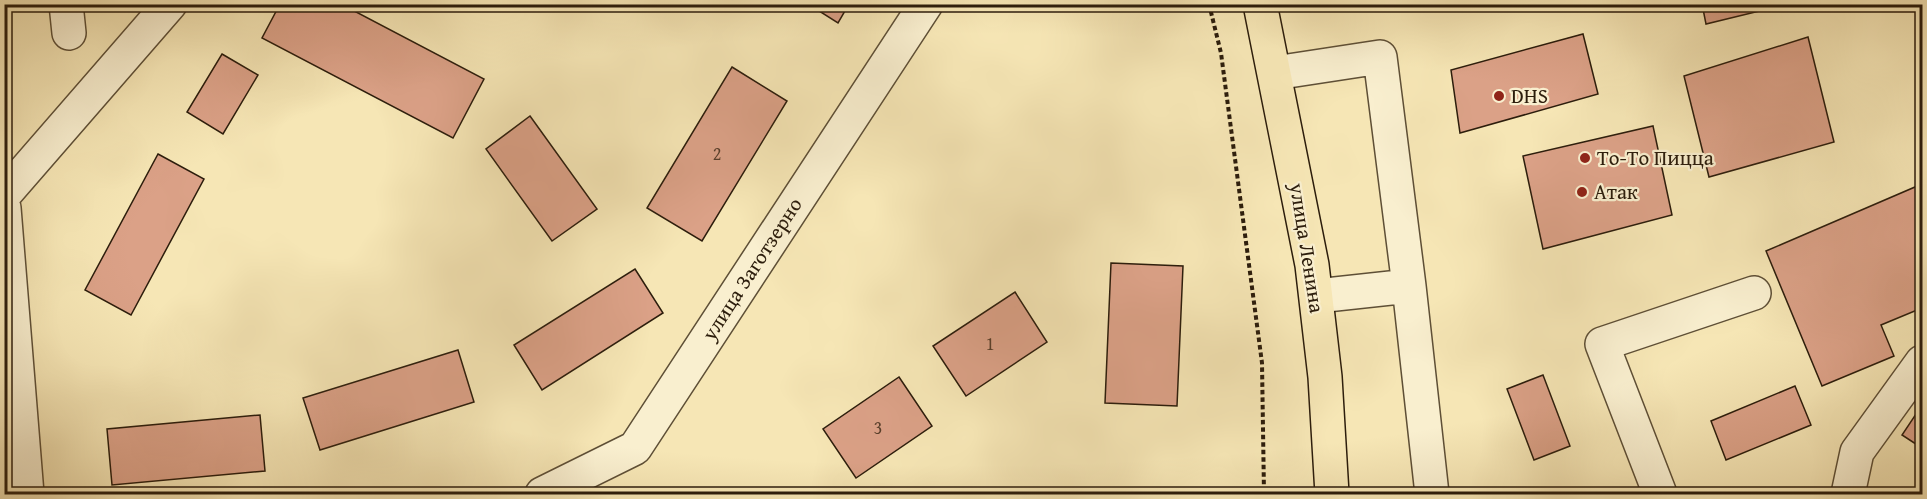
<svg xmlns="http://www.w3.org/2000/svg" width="1927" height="499" viewBox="0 0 1927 499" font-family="'Gentium Book Plus',serif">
<rect width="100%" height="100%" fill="#f6e6b5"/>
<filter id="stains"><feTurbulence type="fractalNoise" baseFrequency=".00333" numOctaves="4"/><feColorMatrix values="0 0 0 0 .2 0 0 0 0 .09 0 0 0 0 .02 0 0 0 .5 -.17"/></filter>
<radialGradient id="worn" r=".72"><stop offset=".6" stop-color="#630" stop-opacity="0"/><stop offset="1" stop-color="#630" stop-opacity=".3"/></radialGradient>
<path fill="#dba187" stroke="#2c1d0c" stroke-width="1.5" d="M280,4h61l143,75 -31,59 -191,-100z
M808,4h41l-11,19z
M1702,4h86l-82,20z
M1583,34l15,60 -138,39 -9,-63z
M1808,37l26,105 -125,35 -25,-101z
M222,54l36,21 -35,59 -36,-22z
M732,67l55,34 -85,140 -55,-33z
M530,116l67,93 -45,32 -66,-92z
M1653,126l19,89 -129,34 -20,-93z
M158,154l46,25 -73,136 -46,-25z
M1922,184v124l-41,17 13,31 -72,30 -56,-135z
M1111,263l72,3 -6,140 -72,-3z
M635,269l28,44 -121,77 -28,-45z
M1015,292l32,50 -81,54 -33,-50z
M458,350l16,52 -154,48 -17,-52z
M1543,375l27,71 -36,14 -27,-71z
M899,377l33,49 -76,52 -33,-49z
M1795,386l16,39 -85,35 -15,-39z
M1918,411l4,3v34l-20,-13z
M260,415l5,56 -153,14 -5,-56z
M953,492h90v2h-90z"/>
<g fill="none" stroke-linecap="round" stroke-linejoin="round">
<defs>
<path id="minor" d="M66,4l3,29
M1275,73l105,-16 29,229 23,208
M4,195l166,-191
M4,208l23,286
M1317,296l92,-10
M542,494l93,-46 291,-444
M1660,494l-58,-150 152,-51
M1848,494l9,-42 65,-90"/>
<path id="major" d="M1260,4l52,261 13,112 7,117"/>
</defs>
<use href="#minor" stroke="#5e4f36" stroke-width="36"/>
<use href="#major" stroke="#2c1d0c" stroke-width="36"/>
<path stroke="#2c1d0c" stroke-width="4" stroke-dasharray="4.5 3" stroke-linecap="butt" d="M1209,4l12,49 41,310 2,131"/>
<use href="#minor" stroke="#f9efcf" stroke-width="33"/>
<use href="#major" stroke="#f6e6b5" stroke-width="33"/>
</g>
<g fill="#8f2418" stroke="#f9efcf" stroke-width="2">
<circle cx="1499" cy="96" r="6"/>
<circle cx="1585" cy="158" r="6"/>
<circle cx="1582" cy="192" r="6"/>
</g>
<g text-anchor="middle" stroke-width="4.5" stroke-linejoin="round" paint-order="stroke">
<g font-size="18" fill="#583e2b">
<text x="717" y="160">2</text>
<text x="990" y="350">1</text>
<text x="878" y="434">3</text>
</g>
<g font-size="21" fill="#2c1d0c" stroke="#f9efcf" text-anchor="start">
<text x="1511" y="103">DHS</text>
<text x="1597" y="165">То-То Пицца</text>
<text x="1594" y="199">Атак</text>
</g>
<g font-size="21" fill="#2c1d0c" stroke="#f9efcf">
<text transform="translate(1307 248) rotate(81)" y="7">улица Ленина</text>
<text transform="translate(752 269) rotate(-57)" y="7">улица Заготзерно</text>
</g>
</g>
<rect width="1927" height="499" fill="none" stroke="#f6e6b5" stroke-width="24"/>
<rect x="6" y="6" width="1915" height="487" fill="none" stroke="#2c1d0c" stroke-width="3"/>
<rect x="12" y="12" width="1903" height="475" fill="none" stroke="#2c1d0c" stroke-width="1.5"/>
<rect width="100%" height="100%" filter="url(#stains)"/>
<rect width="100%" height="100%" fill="url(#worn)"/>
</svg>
